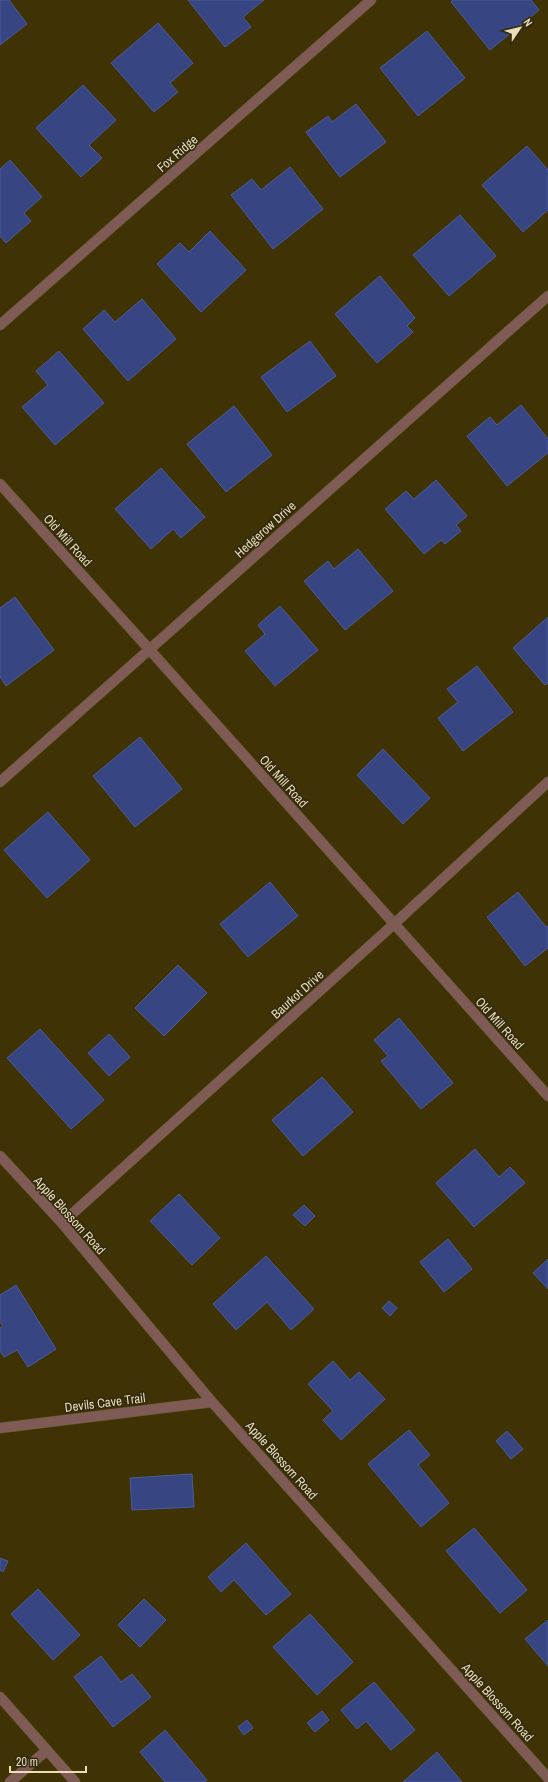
<svg xmlns="http://www.w3.org/2000/svg" width="548" height="1782" viewBox="0 0 548 1782" font-family="'Archivo Narrow',sans-serif">
<rect width="100%" height="100%" fill="#3f3205"/>
<path fill="#384583" stroke="#4c5b9b" d="M0,0h9l18,24 -27,21z
M188,0h76l-21,17 8,10 -26,20z
M453,0h78l8,10 -49,40 -39,-48z
M158,23l35,40 -23,20 8,9 -24,20 -43,-49z
M427,31l38,47 -47,38 -38,-48z
M83,85l33,35 -27,25 13,13 -21,19 -45,-49z
M356,104l30,38 -46,35 -34,-45 22,-16 4,6z
M527,146l21,24v40l-25,22 -41,-47z
M10,160l32,37 -18,16 7,8 -25,22 -6,-7v-67z
M290,167l33,42 -50,40 -42,-54 21,-16 9,11z
M460,215l36,41 -47,40 -36,-41z
M210,231l36,39 -45,42 -44,-48 23,-21 9,9z
M380,276l35,42 -8,8 6,6 -36,31 -42,-49z
M142,299l34,40 -48,42 -45,-52 21,-19 11,12z
M310,341l26,35 -49,36 -26,-35z
M59,351l45,52 -49,42 -33,-38 26,-22 -12,-14z
M521,405l27,34v14l-41,33 -40,-50 23,-19 7,8z
M234,406l38,49 -46,37 -39,-48z
M161,468l44,49 -24,21 -8,-9 -22,20 -36,-40z
M436,480l31,36 -11,9 5,6 -16,13 -4,-4 -17,14 -39,-45 21,-18 8,8z
M358,549l35,42 -48,39 -41,-49 24,-20 6,8z
M15,597l39,53 -48,36 -6,-9v-69z
M280,606l38,44 -43,36 -30,-35 20,-17 -7,-9z
M548,617v66l-3,2 -32,-37z
M477,666l36,46 -50,39 -25,-33 20,-16 -11,-13z
M140,737l42,52 -47,38 -42,-51z
M383,749l47,49 -27,26 -46,-49z
M48,812l42,48 -43,38 -43,-48z
M270,882l28,34 -50,41 -28,-33z
M518,892l28,35 2,-1v22l-23,18 -38,-49z
M178,965l29,28 -43,43 -29,-28z
M399,1018l54,65 -32,26 -40,-48 7,-5 -14,-16z
M40,1029l64,71 -33,29 -64,-71z
M109,1034l21,23 -21,19 -21,-23z
M322,1077l31,35 -50,44 -31,-36z
M475,1149l24,28 11,-10 15,16 -51,44 -38,-44z
M179,1194l41,44 -28,27 -42,-44z
M304,1205l11,11 -10,10 -12,-11z
M448,1239l24,30 -28,23 -24,-30z
M266,1256l48,53 -23,21 -24,-28 -31,28 -23,-26z
M548,1259v30l-15,-16z
M16,1285l40,64 -28,18 -11,-17 -13,7 -4,-6v-23l3,-2 -3,-4v-27z
M389,1301l8,7 -7,8 -8,-8z
M333,1361l17,19 9,-8 26,27 -44,41 -18,-20 10,-9 -25,-27z
M409,1430l21,25 -12,10 31,38 -28,24 -53,-63z
M507,1431l16,18 -12,10 -15,-18z
M192,1474l2,33 -62,3 -2,-32z
M474,1528l53,62 -27,23 -54,-62z
M246,1543l45,51 -25,21 -32,-35 -13,12 -13,-15z
M0,1558l8,3 -5,11 -3,-2z
M38,1589l42,46 -27,25 -42,-46z
M144,1599l22,21 -26,27 -22,-22z
M310,1614l43,48 -36,33 -44,-48z
M548,1620v46l-23,-27z
M101,1656l20,26 11,-8 19,23 -38,30 -39,-50z
M374,1682l41,48 -24,20 -25,-29 -9,8 -16,-19z
M322,1711l7,9 -14,12 -8,-9z
M247,1720l6,8 -9,7 -6,-8z
M165,1730l42,50 -2,2h-40l-25,-30z
M437,1752l25,30h-59z"/>
<g fill="none" stroke-linecap="round" stroke-linejoin="round">
<defs>
<path id="minor" d="M0,325l371,-325
M0,484l149,165 399,447
M0,782l548,-486
M62,1223l332,-299 154,-142
M0,1428l212,-26
M0,1697l75,85
M10,1782l37,-32"/>
<path id="tertiary" d="M0,1156l62,67 150,179 336,376"/>
</defs>
<use href="#minor" stroke="#5e5125" stroke-width="11"/>
<use href="#tertiary" stroke="#5e5125" stroke-width="11"/>
<use href="#minor" stroke="#7e5c55" stroke-width="10"/>
<use href="#tertiary" stroke="#7e5c55" stroke-width="10"/>
</g>
<g text-anchor="middle" stroke-width="3" stroke-linejoin="round" paint-order="stroke">
<g font-size="13" fill="#eaddb7" stroke="#312910">
<text transform="translate(177 153) rotate(-41)" y="5">Fox Ridge</text>
<text transform="translate(265 529) rotate(-42)" y="5">Hedgerow Drive</text>
<text transform="translate(68 540) rotate(48)" y="5">Old Mill Road</text>
<text transform="translate(284 781) rotate(48)" y="5">Old Mill Road</text>
<text transform="translate(297 994) rotate(-42)" y="5">Baurkot Drive</text>
<text transform="translate(500 1023) rotate(48)" y="5">Old Mill Road</text>
<text transform="translate(70 1215) rotate(48)" y="5">Apple Blossom Road</text>
<text transform="translate(105 1402) rotate(-7)" y="5">Devils Cave Trail</text>
<text transform="translate(282 1460) rotate(48)" y="5">Apple Blossom Road</text>
<text transform="translate(498 1702) rotate(48)" y="5">Apple Blossom Road</text>
</g>
</g>
<g transform="translate(520 28) rotate(55)" stroke="#312910" stroke-width="3" paint-order="stroke">
<path d="M0-3L7 15L0 10L-7 15Z" fill="#eaddb7"/>
<text y="-6" font-size="11" font-weight="bold" text-anchor="middle" fill="#eaddb7">N</text>
</g>
<path d="M10 1766v6h76v-6" fill="none" stroke="#eaddb7" stroke-width="2"/>
<text x="16" y="1766" font-size="12" fill="#eaddb7" stroke="#312910" stroke-width="3" paint-order="stroke">20 m</text>
</svg>
